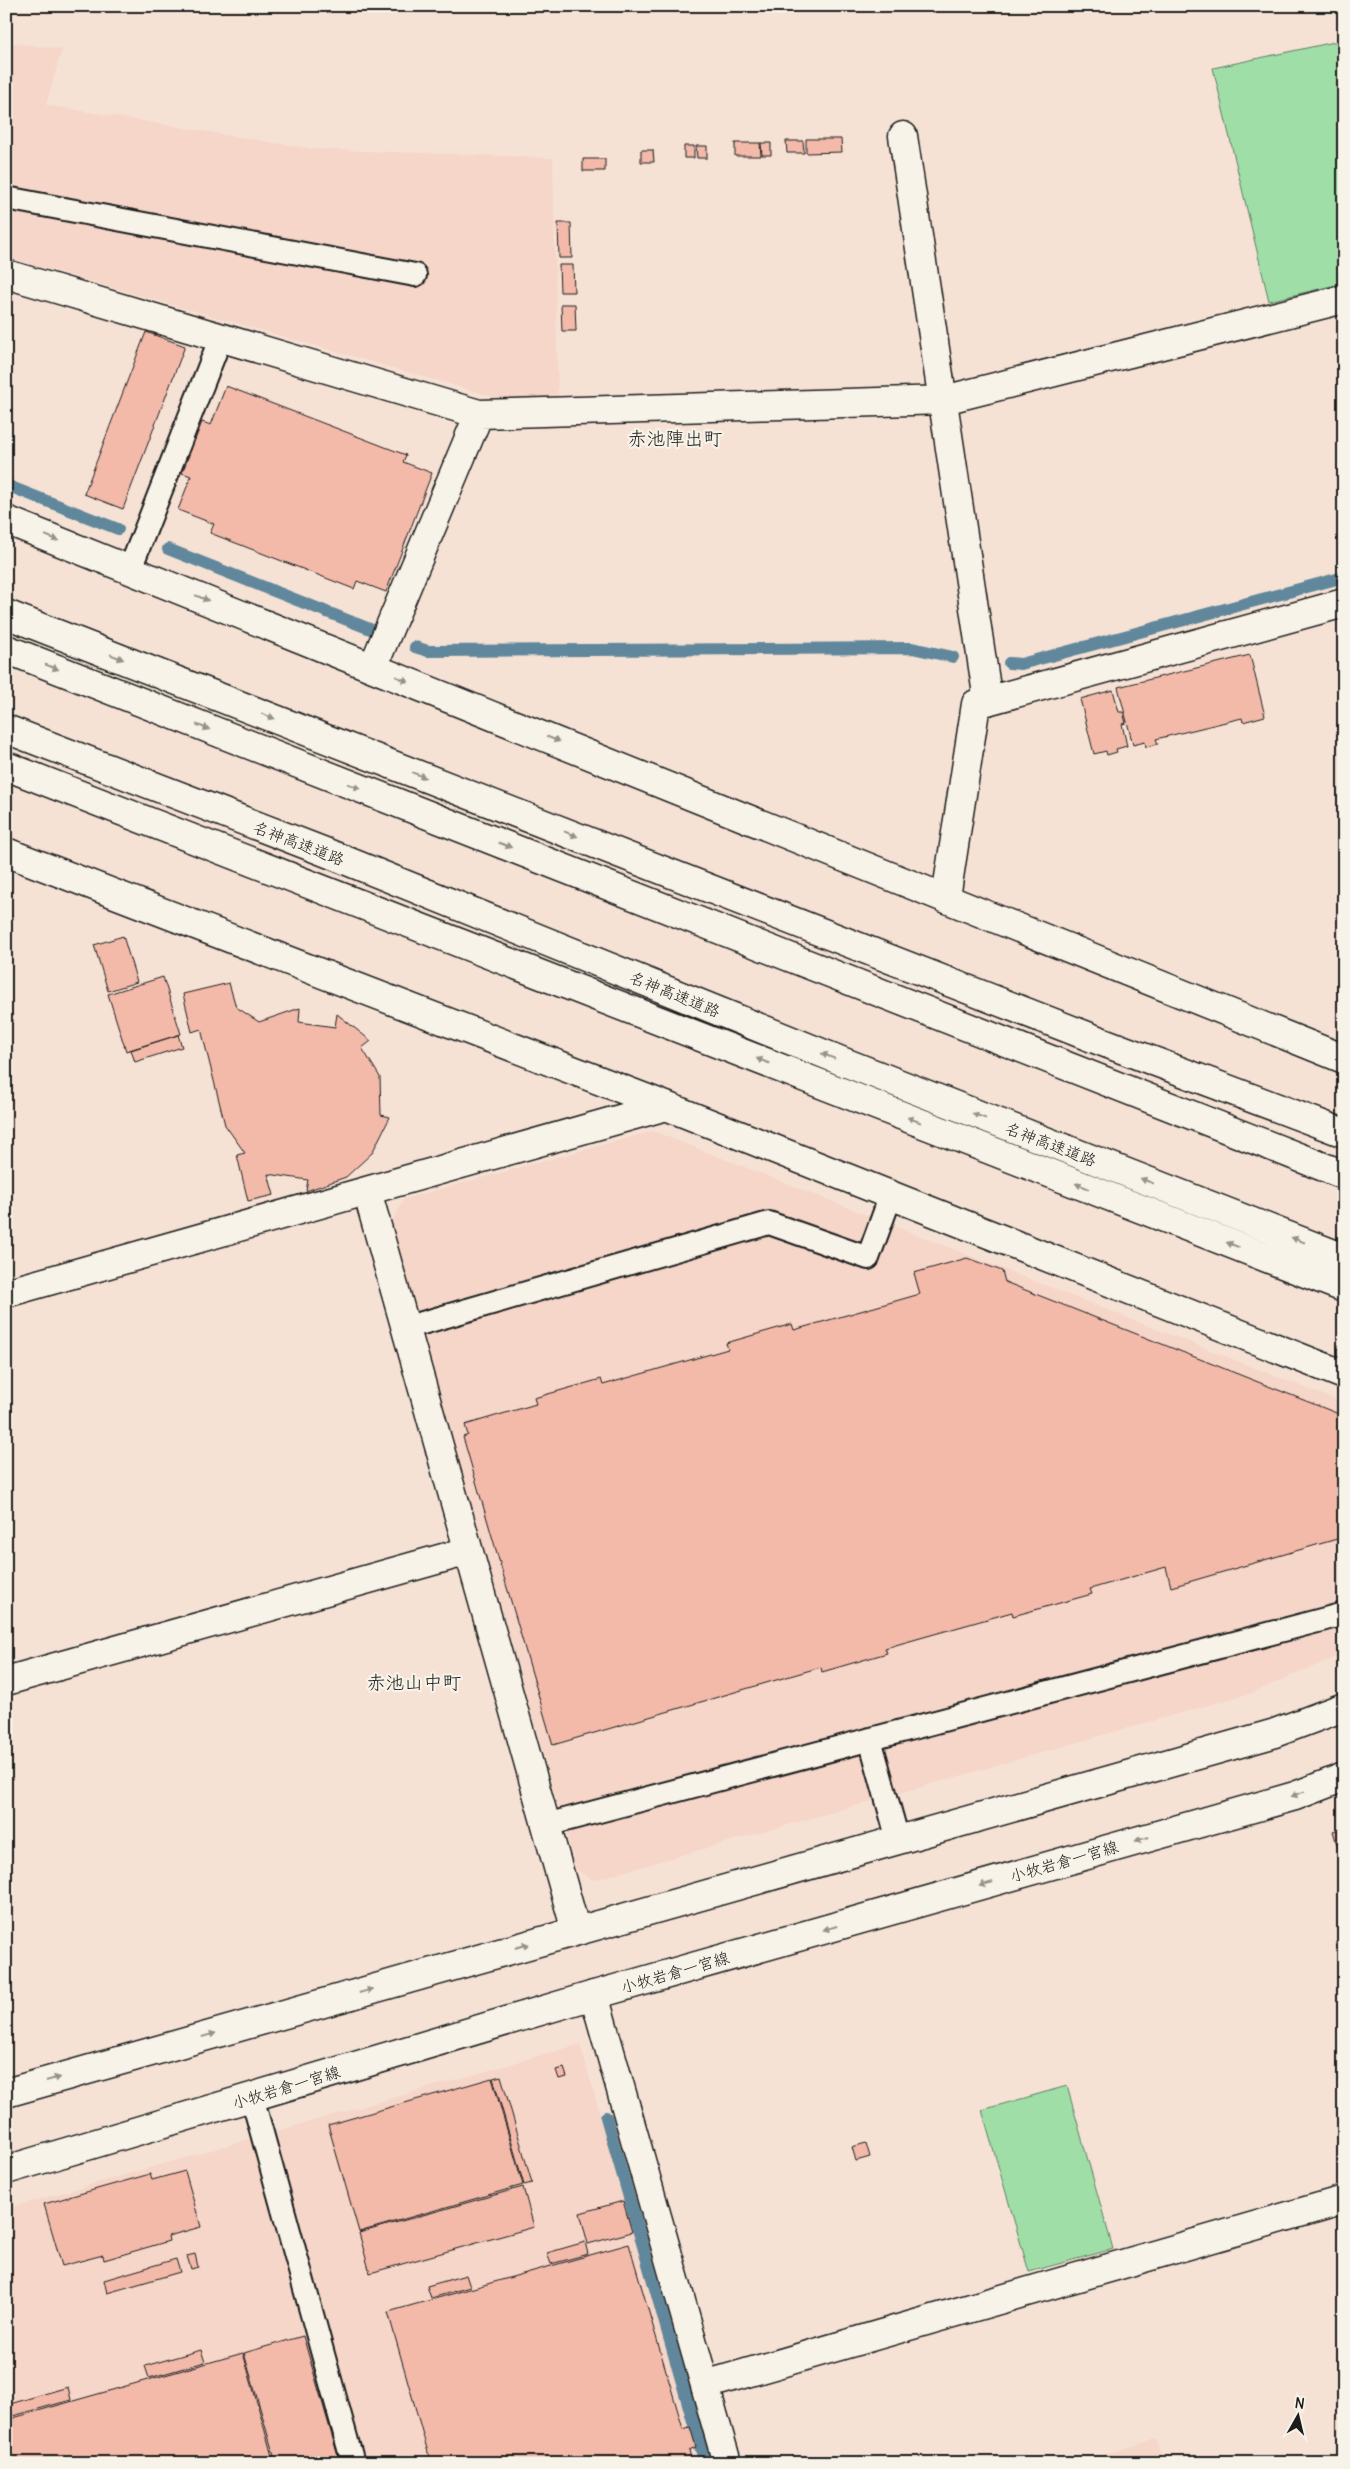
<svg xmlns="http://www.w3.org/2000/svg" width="1350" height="2469" viewBox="0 0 1350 2469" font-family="Delius,'Klee One',sans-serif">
<rect width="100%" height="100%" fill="#f6e2d5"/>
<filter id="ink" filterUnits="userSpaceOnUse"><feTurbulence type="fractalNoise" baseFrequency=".02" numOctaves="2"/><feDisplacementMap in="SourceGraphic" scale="10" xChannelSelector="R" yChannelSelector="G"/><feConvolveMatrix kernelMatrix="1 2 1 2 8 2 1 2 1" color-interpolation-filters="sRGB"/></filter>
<g filter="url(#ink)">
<path fill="#f5d6c8" d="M6,42l56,7 -16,56 266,44 241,9 5,239 -57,2 -495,-142z
M653,1131l691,272v251l-93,39 -657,187 -17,-9 -187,-646 14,-26z
M580,2044l120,419h-694v-254z
M1156,2439l7,24h-89z"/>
<path fill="#9fdfa7" stroke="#5e7e62" d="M1344,40v243l-75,18 -56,-233z
M1067,2086l46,163 -84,23 -47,-162z"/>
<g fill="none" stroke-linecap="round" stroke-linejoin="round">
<path stroke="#60879b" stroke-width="12" d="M6,485l112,44
M168,549l202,80
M415,647l13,4 484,-3 41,9
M1009,663l12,1 323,-87
M606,2117l99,346"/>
</g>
<path fill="#f3baaa" stroke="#1c1c1c" d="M806,139h35l1,13 -36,1z
M786,141h17l1,12h-17z
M735,143h25l1,13h-26z
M761,143h10v12h-9z
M684,146h10v12h-10z
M696,146h11v12h-10z
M641,150h12l1,12h-13z
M583,159h22v12h-22z
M558,223h13l1,35h-13z
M559,265h14l1,27h-14z
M561,304h14l1,27h-14z
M146,332l39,14 -62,163 -39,-15z
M226,386l180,69 -3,7 29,11 -46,119 -29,-11 -3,8 -144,-56 4,-9 -36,-14 13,-34 -9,-3 20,-51 9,3z
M1250,655l15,61 -22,6 -1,-4 -86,21 2,5 -12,3 -1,-5 -12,3 -15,-58z
M1113,690l6,22h4l3,11 -4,1 5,22 -11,3 1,3 -10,3 -1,-4 -12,3 -14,-55z
M123,936l14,46 -29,9 -14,-46z
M163,977l18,57 -55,17 -18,-57z
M229,983l7,24 23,15 41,-14 -1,14 36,5 2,-13 34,27 -9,7 18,29 1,38 9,2 -18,36 -26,24 -40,14 2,-11 -40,-6 6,21 -26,6 -11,-46 8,-2 -20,-28 -24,-96 -9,3 -9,-38z
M178,1035l4,12 -47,15 -4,-12z
M967,1258l35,13 3,11 339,134v121l-173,50 -5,-20 -76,22 2,5 -79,22 -1,-4 -127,36 2,5 -65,19 -1,-5 -268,78 -90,-308 5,-2 -3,-10 71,-21 -2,-6 67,-19 2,6 125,-36 -2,-6 66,-19 2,6 126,-36 -6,-21z
M1344,1828v41l-11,-38z
M564,2068l3,9 -8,2 -3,-9z
M501,2076l31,107 -8,2 -31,-107z
M492,2078l31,107 -164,47 -31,-107z
M866,2143l4,14 -14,4 -4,-14z
M185,2171l16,56 -33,9 1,5 -65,19 -1,-5 -41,11 -18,-62 106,-30 2,6z
M523,2187l11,40 -164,46 -11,-40z
M623,2201l9,31 -44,12 -8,-31z
M585,2242l3,12 -37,10 -4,-11z
M629,2244l54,185 7,-2 6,20 -7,3 3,13h-261l-43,-151z
M195,2254l3,13 -7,2 -4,-13z
M176,2259l4,13 -73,21 -3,-13z
M466,2275l4,12 -39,11 -4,-12z
M303,2336l37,127h-64l-32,-110z
M201,2350l4,12 -56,16 -4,-12z
M243,2353l31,110h-268v-43z
M68,2387l3,13 -58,16 -3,-12z"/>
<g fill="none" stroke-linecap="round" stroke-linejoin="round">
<defs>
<path id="lane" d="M6,198l409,77
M130,569l91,-232
M405,1328l364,-105 99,35 23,-63
M870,1739l28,101
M546,1825l798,-211
M252,2097l101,366"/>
<path id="street" d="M903,136l85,565
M6,274l473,140 465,-14 400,-101
M6,520l1338,539
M373,667l106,-253
M6,852l660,254 678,269
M946,897l30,-193 368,-101
M367,1191l209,740
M6,1293l660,-187
M6,1681l462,-130
M594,1995l133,468
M705,2385l639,-185"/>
<path id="secondary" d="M6,2093l1266,-359 72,-27
M6,2170l588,-175 701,-199 49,-19"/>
<path id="highway" d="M6,614l1089,425 249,94
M6,649l1338,526
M6,729l319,123 519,210 500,196
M6,766l1338,522"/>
</defs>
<use href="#lane" stroke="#1c1c1c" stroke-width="26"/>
<use href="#street" stroke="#1c1c1c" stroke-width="31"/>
<use href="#secondary" stroke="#1c1c1c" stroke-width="31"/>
<use href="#highway" stroke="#1c1c1c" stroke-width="31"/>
<use href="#lane" stroke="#f7f3e8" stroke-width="22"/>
<use href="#street" stroke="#f7f3e8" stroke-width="28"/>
<use href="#secondary" stroke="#f7f3e8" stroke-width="28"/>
<use href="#highway" stroke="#f7f3e8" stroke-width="28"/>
</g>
<defs><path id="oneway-solid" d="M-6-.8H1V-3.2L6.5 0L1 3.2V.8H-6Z" transform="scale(1.25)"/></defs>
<g fill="#94928c">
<use href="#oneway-solid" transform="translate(52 538) rotate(22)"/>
<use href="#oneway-solid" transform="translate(202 598) rotate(22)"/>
<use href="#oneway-solid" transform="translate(117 657) rotate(21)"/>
<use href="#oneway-solid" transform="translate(52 667) rotate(21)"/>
<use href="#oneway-solid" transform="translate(402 679) rotate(22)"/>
<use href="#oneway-solid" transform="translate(268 716) rotate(21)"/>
<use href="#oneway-solid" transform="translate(203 727) rotate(21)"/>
<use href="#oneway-solid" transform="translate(553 739) rotate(22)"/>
<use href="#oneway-solid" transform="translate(419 775) rotate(21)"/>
<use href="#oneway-solid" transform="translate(354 786) rotate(21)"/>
<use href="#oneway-solid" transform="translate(571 834) rotate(21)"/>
<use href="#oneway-solid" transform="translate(505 845) rotate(21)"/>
<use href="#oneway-solid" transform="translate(828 1056) rotate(-158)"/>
<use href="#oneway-solid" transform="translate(763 1061) rotate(-159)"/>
<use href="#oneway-solid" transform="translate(979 1116) rotate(-159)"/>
<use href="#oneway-solid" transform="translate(914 1120) rotate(-159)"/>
<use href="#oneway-solid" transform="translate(1147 1181) rotate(-159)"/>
<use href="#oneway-solid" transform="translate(1082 1186) rotate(-159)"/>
<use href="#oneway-solid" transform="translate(1298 1240) rotate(-159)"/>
<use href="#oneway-solid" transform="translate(1233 1245) rotate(-159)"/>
<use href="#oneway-solid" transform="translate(1298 1794) rotate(160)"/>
<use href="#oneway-solid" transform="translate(1142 1839) rotate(164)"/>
<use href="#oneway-solid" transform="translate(986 1884) rotate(164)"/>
<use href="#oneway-solid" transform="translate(830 1928) rotate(164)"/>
<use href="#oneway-solid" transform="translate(522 1946) rotate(-16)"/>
<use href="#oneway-solid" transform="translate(366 1991) rotate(-16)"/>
<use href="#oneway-solid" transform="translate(209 2035) rotate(-16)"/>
<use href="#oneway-solid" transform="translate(53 2079) rotate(-16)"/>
</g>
</g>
<g text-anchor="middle" stroke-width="4.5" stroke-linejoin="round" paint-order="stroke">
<g font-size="16" fill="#1c1c1c" stroke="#f7f3e8">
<text transform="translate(299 843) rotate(21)" y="6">名神高速道路</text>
<text transform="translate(675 994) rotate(22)" y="6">名神高速道路</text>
<text transform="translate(1051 1144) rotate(21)" y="6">名神高速道路</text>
<text transform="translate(1064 1861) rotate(-16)" y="6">小牧岩倉一宮線</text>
<text transform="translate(675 1972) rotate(-16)" y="6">小牧岩倉一宮線</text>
<text transform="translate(286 2087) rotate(-17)" y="6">小牧岩倉一宮線</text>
</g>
<g font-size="19" fill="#1c1c1c" stroke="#f7f3e8">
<text x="675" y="445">赤池陣出町</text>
<text x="414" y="1689">赤池山中町</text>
</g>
</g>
<rect width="1350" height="2469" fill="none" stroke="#f7f3e8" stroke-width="25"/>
<rect x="12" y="12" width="1325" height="2444" fill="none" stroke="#1c1c1c" stroke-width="2" filter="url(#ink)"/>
<g transform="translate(1298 2416) rotate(8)" stroke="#f7f3e8" stroke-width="4" paint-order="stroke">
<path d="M0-4L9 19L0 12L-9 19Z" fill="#1c1c1c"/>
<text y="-8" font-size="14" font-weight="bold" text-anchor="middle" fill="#1c1c1c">N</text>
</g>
</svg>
